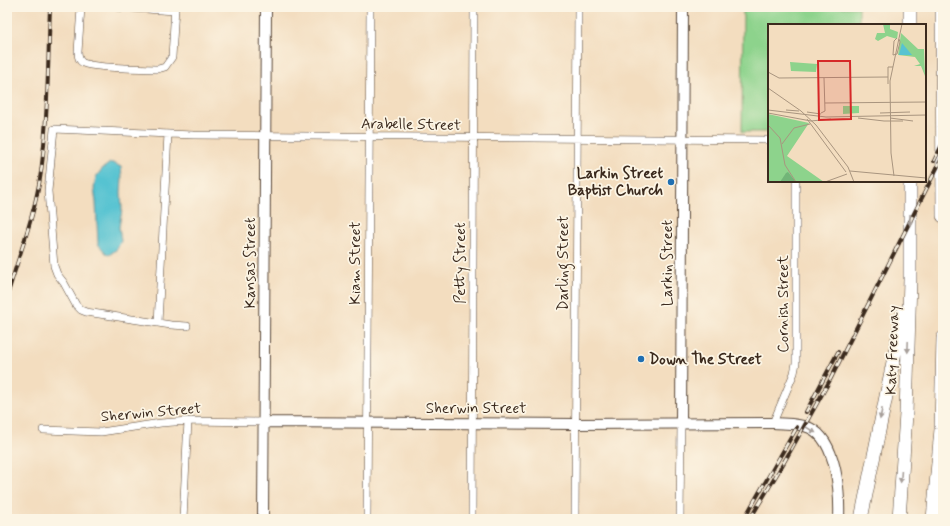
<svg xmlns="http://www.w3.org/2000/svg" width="950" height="526" viewBox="0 0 950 526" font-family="Mynerve,sans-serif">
<rect width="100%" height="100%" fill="#fcf5e5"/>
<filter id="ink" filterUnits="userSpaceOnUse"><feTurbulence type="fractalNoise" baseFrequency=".025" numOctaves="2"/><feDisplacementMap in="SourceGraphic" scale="8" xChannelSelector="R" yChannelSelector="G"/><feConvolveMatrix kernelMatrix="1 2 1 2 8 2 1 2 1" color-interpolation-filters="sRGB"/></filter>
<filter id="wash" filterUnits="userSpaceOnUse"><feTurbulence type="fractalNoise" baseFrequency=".012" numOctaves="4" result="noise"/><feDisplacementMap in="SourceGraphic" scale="16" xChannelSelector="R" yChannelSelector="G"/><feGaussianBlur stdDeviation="0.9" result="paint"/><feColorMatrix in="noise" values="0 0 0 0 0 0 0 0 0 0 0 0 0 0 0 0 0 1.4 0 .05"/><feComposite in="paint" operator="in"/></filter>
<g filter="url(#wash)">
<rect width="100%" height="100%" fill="#f3ddbf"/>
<path fill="#8dd38c" stroke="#647e55" d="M743,7h116v18h-90v107h-27z"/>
<path fill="#57c3d1" stroke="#497678" d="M110,163h3l8,4 1,11 -1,14 1,18 -3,17 2,14 -4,8 -8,6 -2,-1 -9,-10 -2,-42 -2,-14 2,-11 6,-8z"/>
</g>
<g filter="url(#ink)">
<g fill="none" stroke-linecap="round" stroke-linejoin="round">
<defs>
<path id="street" d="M81,7l-3,45c0,5 1,9 5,11 15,6 57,5 75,6l7,-2 7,-10 3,-50
M116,7l59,4
M158,323l10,-189
M187,326l-16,-1 -85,-13 -5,-2 -5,-5 -12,-22 -7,-9 -3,-8 -6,-75 6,-62 139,6 576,5
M773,423l21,-50 2,-10v-182
M43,430l58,2 60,-9 27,-2 76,1
M183,519l5,-98
M367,519l3,-512
M472,519l2,-512
M575,519l3,-512
M680,519l1,-96"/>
<path id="secondary" d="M264,422l311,2 198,-1c12,1 26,0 37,5 27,13 30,65 29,91
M681,423l2,-416
M263,519l3,-512"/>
<path id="highway" d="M910,7v18
M942,7l1,209
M861,519l42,-206
M899,519l7,-105 4,-134v-99
M933,519l8,-90 2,-91"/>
</defs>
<use href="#street" stroke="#574536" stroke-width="8"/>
<use href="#secondary" stroke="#574536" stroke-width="12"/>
<use href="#highway" stroke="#574536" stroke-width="14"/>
<use href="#street" stroke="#fff" stroke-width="7"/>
<use href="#secondary" stroke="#fff" stroke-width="10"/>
<use href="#highway" stroke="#fff" stroke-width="13"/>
<defs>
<path id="rail" d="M934,161l9,-18
M7,296c12,-41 28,-81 34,-124 7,-53 7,-111 9,-165
M806,412l32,-60
M744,519l53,-92
M750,519l33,-55 47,-84 113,-224"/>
</defs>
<use href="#rail" stroke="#3b2a1e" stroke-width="4"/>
<use href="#rail" stroke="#fcf5e5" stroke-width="2.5" stroke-dasharray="8" stroke-linecap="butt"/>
</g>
<defs><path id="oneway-solid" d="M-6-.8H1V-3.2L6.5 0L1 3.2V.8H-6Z"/></defs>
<g fill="#a79f9a">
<use href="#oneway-solid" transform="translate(910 220) rotate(90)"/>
<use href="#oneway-solid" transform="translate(908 347) rotate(92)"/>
<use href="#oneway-solid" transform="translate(881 414) rotate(101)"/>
<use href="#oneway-solid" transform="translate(811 430) rotate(31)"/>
<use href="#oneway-solid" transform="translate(901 477) rotate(94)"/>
</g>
</g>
<g fill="#1f6fb2" stroke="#fcf5e5" stroke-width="1.5">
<circle cx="671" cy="182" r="4"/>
<circle cx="641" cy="359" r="4"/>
</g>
<g text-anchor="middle" stroke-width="3.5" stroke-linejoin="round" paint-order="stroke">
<g font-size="15" fill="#3b2a1e" stroke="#fcf5e5">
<text transform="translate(411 124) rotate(1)" y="5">Arabelle Street</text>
<text transform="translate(250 263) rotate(-90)" y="5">Kansas Street</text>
<text transform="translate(355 263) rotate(-90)" y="5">Kiam Street</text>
<text transform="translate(460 263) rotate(-90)" y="5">Petty Street</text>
<text transform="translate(563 263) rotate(-90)" y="5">Darling Street</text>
<text transform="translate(667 263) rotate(-90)" y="5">Larkin Street</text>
<text transform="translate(783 304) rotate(-90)" y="5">Cornish Street</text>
<text transform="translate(892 350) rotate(-88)" y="5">Katy Freeway</text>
<text x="476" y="413">Sherwin Street</text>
<text transform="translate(151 412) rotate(-5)" y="5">Sherwin Street</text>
</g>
<g font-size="15" font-weight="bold" fill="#3b2a1e" stroke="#fcf5e5" text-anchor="end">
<text x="663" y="178">Larkin Street<tspan x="663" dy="17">Baptist Church</tspan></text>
<text x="649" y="364" text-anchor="start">Down The Street</text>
</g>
</g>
<g transform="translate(768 24)">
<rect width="158" height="158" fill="#f3ddbf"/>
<path d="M115,0h7v5l8,3 -1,7 -10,-3 -9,5 -3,-2 2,-6h8zM133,9l17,16h6l1,27 -4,-10h-7l6,-2 -5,-7 -17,-2zM22,38l27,2 -1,8 -25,-1zM75,82h16v7l-16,1zM0,90l41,9 -22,33 37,26h-56z" fill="#8dd38c"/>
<path d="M20,148l8,10h-16l6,-9z" fill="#72b578"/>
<path d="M134,19l10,12h-13z" fill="#57c3d1"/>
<path fill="none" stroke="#a9957f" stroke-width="1" d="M129,14l-3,3 -1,14 4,-1 3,-12 -1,-3M0,48l11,6 109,-1M120,60v-17h5M0,64l33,23 15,14 32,42 6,15M57,79l101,-1M0,86l58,7 100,-2M18,86l13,1M39,88l14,2M0,89l43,8 20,-2M53,89l4,-2 -1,-33M112,89l30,-1M90,94l26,3M122,94l23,3M39,95l39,53M116,97h19M0,101l12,13 5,27 11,17M14,120l12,-16 16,-4M82,147l76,7M126,152l-3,-23 -1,-72 12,-57M57,158l22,-8"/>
<path fill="#d62828" fill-opacity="0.15" stroke="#d62828" stroke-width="2" d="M50,37h32l1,58 -32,1z"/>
<rect width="158" height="158" fill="none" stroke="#3b2a1e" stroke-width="2"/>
</g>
<rect width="950" height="526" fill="none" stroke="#fcf5e5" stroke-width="24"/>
</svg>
